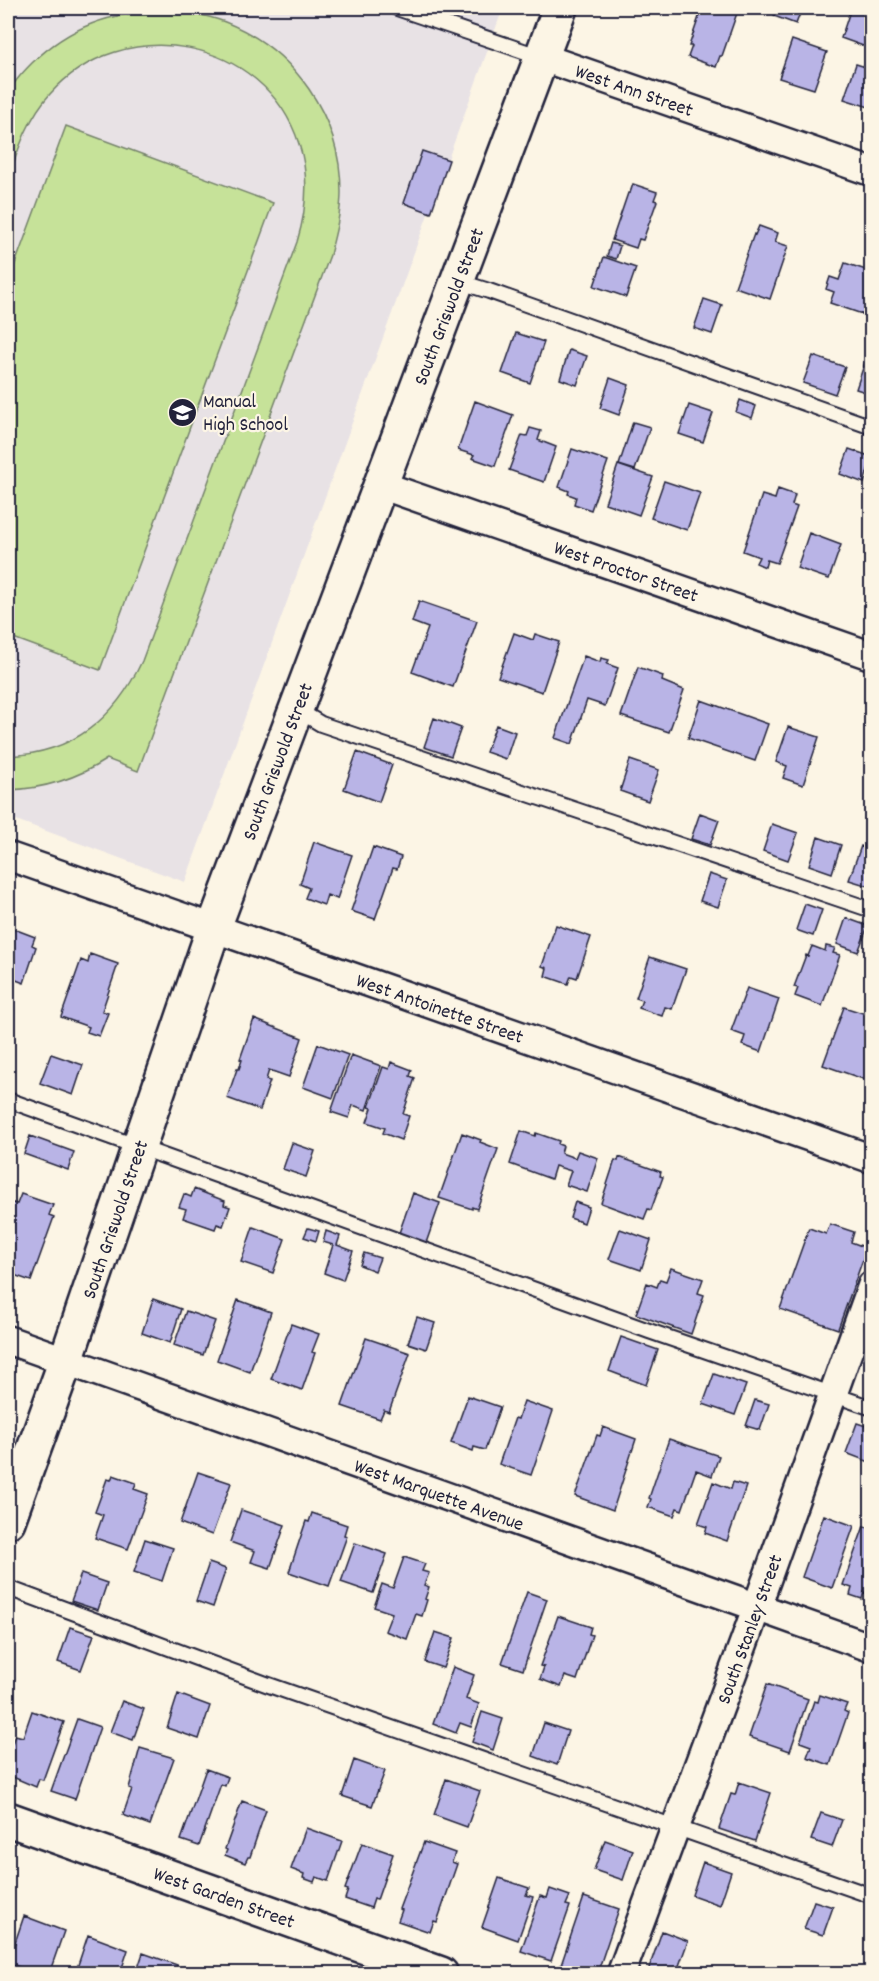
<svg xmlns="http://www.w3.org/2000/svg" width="879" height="1981" viewBox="0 0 879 1981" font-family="Dekko,sans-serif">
<rect width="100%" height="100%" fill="#fcf5e5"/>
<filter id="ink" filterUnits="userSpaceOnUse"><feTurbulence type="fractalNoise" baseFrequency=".0167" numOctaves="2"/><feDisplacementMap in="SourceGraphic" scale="12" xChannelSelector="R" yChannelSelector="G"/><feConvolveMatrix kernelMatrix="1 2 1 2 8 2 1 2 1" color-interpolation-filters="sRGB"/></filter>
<g filter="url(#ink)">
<path fill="#e8e2e5" d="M8,8h495l-318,874 -177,-65z"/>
<path fill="#c6e299" stroke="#74826a" stroke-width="1.5" d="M162,10c22,2 42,4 63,12 69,27 116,95 116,170 0,22 -6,42 -11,63l-192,516 -31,-12c-31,20 -63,30 -99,31v-34c65,-3 107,-37 134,-95l155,-419c10,-33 13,-65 2,-98 -34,-107 -177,-132 -249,-50 -22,24 -32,56 -42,85 -1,-14 -3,-79 1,-87 5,-11 15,-21 23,-29 38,-37 78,-50 130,-53z
M66,126l207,77 -173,467 -92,-34v-353z"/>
<path fill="#b9b4e6" stroke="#22223b" stroke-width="1.5" d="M702,8h19l16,5 -15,43h-2l-4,11 -28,-10 4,-11h-3z
M777,8h25l-6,16 -22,-8z
M851,8l21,1v21l-6,17 -25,-9z
M792,40l35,12 -13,37 -35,-11z
M856,64l16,5v39l-28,-9z
M422,151l27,9 -18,53 -27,-10z
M633,184l24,8 -3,8 3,1 -14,39 -4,-1 -3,9 -24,-8 16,-47h2z
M759,226l19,7 -3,9 13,4 -18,53 -35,-12 19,-53 1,1z
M611,243l9,3 -4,13 -9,-3z
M604,257l32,11 -10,29 -32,-11z
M845,263l27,9v24l-7,19 -35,-12 4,-11 -8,-3 4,-12 9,3z
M704,299l18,6 -10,29 -18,-6z
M516,333l28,9 -14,41 -28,-10z
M569,350l18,6 -10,29 -17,-6z
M813,356l32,11 -10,27 -32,-11z
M866,359l6,2v33l-16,-5z
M610,378l19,7 -10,30 -19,-7z
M740,400l16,6 -4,12 -16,-6z
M475,401l38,14 -18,51 -23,-8 2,-3 -16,-5z
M689,405l24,8 -10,29 -24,-8z
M633,422l17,5 -15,43 -16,-5z
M530,428l11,3 -3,9 18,7 -12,35 -35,-12 13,-35 5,1z
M572,449l36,12 -17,49 -17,-6 2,-7 -8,-3 1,-3 -10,-4z
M849,449l23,8 -8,26 -24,-9z
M618,465l35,12 -14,38 -34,-12z
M664,481l36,12 -13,37 -36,-12z
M778,489l17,6 -3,10 5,2 -20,56 -10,-3 -2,7 -9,-4 3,-6 -16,-6 19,-56 13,4z
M809,533l32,12 -12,34 -32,-11z
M419,601l58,20 -24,66 -41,-15 16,-44 -16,-6z
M514,633l19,7 2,-6 24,8 -17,50 -44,-15z
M584,656l16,6 1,-4 8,2 -2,4 11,4 -13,38 -18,-6 -15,44 -17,-6z
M638,667l25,9 -1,5 22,9 -15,42 -48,-16z
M701,700l67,24 -13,37 -67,-23z
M434,718l27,10 -10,28 -27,-9z
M496,725l19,7 -9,27 -20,-7z
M788,727l31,10 -16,48 -20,-7 4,-12 -11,-4z
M357,752l35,13 -13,37 -35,-13z
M630,760l29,10 -11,31 -28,-10z
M700,813l19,7 -9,25 -19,-6z
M772,824l26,9 -10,27 -25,-9z
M818,837l23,8 -9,28 -23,-8z
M314,842l38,13 -15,44 -10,-4 -3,10 -19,-7 4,-10 -9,-4z
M861,846l11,4v37l-23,-7z
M373,847l28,10 -4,12 -4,-1 -18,51 -24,-8z
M709,874l18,6 -9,27 -18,-6z
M805,904l17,6 -9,26 -17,-6z
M846,918l22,8 -10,26 -21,-8z
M556,925l35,12 -14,41 -6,-2 -3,8 -23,-8 2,-8 -5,-2z
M14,929l21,8 -3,8 4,2 -12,36 -16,-6v-40l2,1z
M812,946l13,5 1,-5 9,2 -2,5 7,2 -18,51 -27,-10 3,-8 -4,-1 12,-32 2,1z
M90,954l28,10 -16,47 6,2 -9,23 -12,-4 2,-5 -28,-10 20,-57 7,3z
M650,957l36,12 -14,40 -7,-2 -3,9 -23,-8 3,-8 -6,-2z
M747,988l32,11 -18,53 -19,-7 3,-9 -14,-5z
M844,1007l28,9v49l-6,15 -43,-15z
M254,1019l48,19 -13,39 -20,-7 -3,10 4,1 -10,29 -33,-12 10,-29h2l3,-9 -2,-1z
M318,1044l30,11 -15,43 -30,-11z
M51,1054l32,11 -10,30 -33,-12z
M351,1055l30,11 -15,44 -13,-5 -4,13 -18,-6z
M391,1062l21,8 -2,6 5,2 -12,36 6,2 -8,24 -18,-7 2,-5 -18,-6 5,-14 -3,-1 14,-40 6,2z
M521,1131l14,5 1,-3 23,8 -1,3 5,2 -2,7 14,5 3,-7 20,7 -11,34 -21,-7 5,-14 -16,-5 -4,13 -41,-15z
M462,1133l19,7 -1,2 18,7 -21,60 -5,-2v2l-33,-11z
M30,1136l44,16 -6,18 -44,-16z
M292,1143l23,8 -9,26 -23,-8z
M619,1157l42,15 -1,4 3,1 -12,33 -3,-1 -4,10 -43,-16 14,-43 3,1z
M194,1189l31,12 -1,4 6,2 -7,19 -6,-2 -2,5 -32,-11 3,-9 -7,-2 5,-13 7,3z
M413,1193l27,10 -14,40 -27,-10z
M21,1194l32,11 -4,10 5,2 -23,64 -23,-8v-55l5,-15 4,1z
M575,1202l14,5 -5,16 -14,-5z
M830,1224l24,8 -3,10 16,6 -29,81 -58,-20 29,-81 17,6z
M253,1227l32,12 -12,34 -32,-11z
M308,1228l11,3 -3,10 -12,-4z
M620,1229l31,11 -10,30 -32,-11z
M326,1231l14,5 -3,9 16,6 -10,29 -19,-7 9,-28 -10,-3z
M364,1253l16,5 -5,13 -15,-6z
M671,1268l32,11 -5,14 6,2 -13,39 -55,-20 11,-31 10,4 3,-8 6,2z
M153,1299l28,10 -11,34 -28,-10z
M238,1300l33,12 -21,60 -33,-12z
M186,1311l29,10 -12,34 -29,-10z
M417,1317l18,6 -9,26 -18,-6z
M291,1324l28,10 -7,18 3,1 -13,37 -31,-11z
M621,1337l37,13 -12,35 -37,-14z
M366,1338l44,15 -21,59 -5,-2 -4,9 -38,-13z
M714,1374l32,11 -11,30 -32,-11z
M468,1396l32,11 -15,43 -11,-3 -1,4 -22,-8z
M755,1400l14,4 -9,26 -14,-4z
M524,1401l29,10 -22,64 -32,-11 16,-46 3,1z
M857,1423l15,5v35l-26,-10z
M603,1427l33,12 -23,71 -38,-14 22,-61 3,1z
M669,1439l50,17 -7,20 -16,-6 -14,40 -5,-2 -3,8 -26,-9 3,-8 -2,-1z
M198,1472l33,11 -19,52 -32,-12z
M113,1475l23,8 -2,6 14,5 -20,55 -33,-11 8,-23 -8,-3 12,-33 4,1z
M713,1482l18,7 2,-7 13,4 -19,55 -22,-8 2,-6 -9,-3z
M241,1510l44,15 -15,43 -19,-6 4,-11 -25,-9z
M312,1513l35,12 -3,10 3,1 -18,50 -40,-14 17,-51 3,1z
M824,1515l30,11 -22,62 -30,-11z
M864,1526l8,3v66l-8,-3 -2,7 -12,-4 2,-7 -9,-3z
M145,1539l28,9 -11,33 -28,-9z
M355,1543l32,11 -14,39 -32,-11z
M404,1557l21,7 -3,7 7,2 -5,12 5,2 -4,12 2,1 -5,16 -6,-2 -9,25 -22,-8 7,-18 -18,-6 8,-23 11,4z
M209,1563l17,6 -13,38 -17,-6z
M81,1574l26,9 -9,27 -27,-9z
M527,1592l20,7 -24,71 -21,-7z
M558,1616l33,11 -2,7 3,1 -15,45 -12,-4 -4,11 -21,-8 4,-12 -4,-1z
M70,1627l24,8 -13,35 -23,-8z
M435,1632l19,6 -11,30 -18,-6z
M453,1667l21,8 -8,24 13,5 -8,23 -11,-4 -4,10 -23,-9z
M767,1684l41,15 -18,52 -41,-14z
M178,1694l32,12 -11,33 -32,-11z
M820,1695l27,9 -3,7 4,2 -18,52 -23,-8 4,-11 -11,-4 14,-41 4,1z
M122,1701l22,8 -11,31 -23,-8z
M32,1711l32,11 -21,58 -4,-1 -3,8 -28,-12v-20l7,-20 8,2z
M482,1712l21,7 -10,31 -21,-8z
M77,1719l23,8 -25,72 -24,-8z
M544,1723l24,8 -11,34 -24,-9z
M872,1745v25l-8,-3z
M140,1748l34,10 -24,67 -27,-10 9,-26 -3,-1z
M354,1760l31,11 -13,35 -30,-10z
M206,1769l22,8 -3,9 -4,-2 -22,62 -18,-6z
M446,1779l34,12 -13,36 -33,-12z
M739,1782l32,11 -16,48 -36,-12 12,-35 4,1z
M242,1801l24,9 -16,47h-2l-3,6 -20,-8 2,-5 -2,-1z
M821,1813l21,7 -10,27 -21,-7z
M306,1828l36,13 -14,40 -12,-4 -2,5 -11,-4 1,-4 -13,-5z
M605,1840l28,10 -10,30 -29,-10z
M424,1842l31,11 -3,9 5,2 -20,58 -3,-1 -4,11 -32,-11 4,-11 -3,-1z
M362,1843l31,11 -16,46 -3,-1 -3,9 -26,-9 3,-9 -3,-1z
M703,1862l28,10 -11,33 -28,-10z
M499,1878l30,10 -3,7 7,2 -15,43 -36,-13z
M550,1889l20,7 -4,9 4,1 -19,55 -30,-10 19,-55 7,2z
M584,1897l35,12 -22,65 -13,-4 -1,3 -22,-8z
M814,1901l19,6 -10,28 -19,-6z
M24,1916l40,15 -15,43h-10l-31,-11z
M662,1931l26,10 -12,33h-29z
M88,1935l40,15 -8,24h-28l-15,-6z
M143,1953l34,12 -2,6 3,3h-42z"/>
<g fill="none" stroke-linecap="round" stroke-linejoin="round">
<defs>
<path id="lane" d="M397,8l144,49
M457,281l32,10 383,136
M296,709l25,15 551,186
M8,1100l641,231 223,77
M8,1588l258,96 606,212"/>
<g id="street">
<path id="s1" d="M541,57l331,115"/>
<path id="s2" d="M381,485l491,171"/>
<path id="s3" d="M8,856l864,303"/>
<path id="s4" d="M8,1340l864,308"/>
<path id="s5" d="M621,1974l125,-337 126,-352"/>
</g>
<g id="secondary">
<path id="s6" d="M8,1521l58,-161 147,-430 347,-922"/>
<path id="s7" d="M8,1819l433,155"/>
</g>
</defs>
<use href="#lane" stroke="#22223b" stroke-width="18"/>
<use href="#street" stroke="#22223b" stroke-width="32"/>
<use href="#secondary" stroke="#22223b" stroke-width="38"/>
<use href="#lane" stroke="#fcf5e5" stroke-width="14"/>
<use href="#street" stroke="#fcf5e5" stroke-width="27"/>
<use href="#secondary" stroke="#fcf5e5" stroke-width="33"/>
</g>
</g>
<defs>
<symbol id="school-disc" viewBox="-11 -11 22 22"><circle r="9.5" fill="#22223b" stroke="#fcf5e5"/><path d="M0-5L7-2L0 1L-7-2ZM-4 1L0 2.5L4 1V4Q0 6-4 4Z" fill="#fff"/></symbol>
</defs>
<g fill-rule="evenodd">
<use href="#school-disc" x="166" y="396" width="33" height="33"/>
</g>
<g text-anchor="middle" stroke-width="4.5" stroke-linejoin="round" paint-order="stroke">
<g font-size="20" fill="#22223b" stroke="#fcf5e5">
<text dy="7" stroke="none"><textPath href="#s1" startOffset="99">West Ann Street</textPath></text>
<text dy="7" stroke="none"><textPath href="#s6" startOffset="1292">South Griswold Street</textPath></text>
<text dy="7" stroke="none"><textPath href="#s2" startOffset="260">West Proctor Street</textPath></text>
<text dy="7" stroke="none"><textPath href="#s6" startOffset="806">South Griswold Street</textPath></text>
<text dy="7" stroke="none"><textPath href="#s3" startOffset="458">West Antoinette Street</textPath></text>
<text dy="7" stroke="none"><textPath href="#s6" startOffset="320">South Griswold Street</textPath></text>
<text dy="7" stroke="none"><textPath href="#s4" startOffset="458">West Marquette Avenue</textPath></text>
<text dy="7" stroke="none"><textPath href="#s5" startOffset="368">South Stanley Street</textPath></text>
<text dy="7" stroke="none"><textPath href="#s7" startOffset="230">West Garden Street</textPath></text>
</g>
<g font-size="20" fill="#22223b" stroke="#fcf5e5" text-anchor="start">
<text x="203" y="407">Manual<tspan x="203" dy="23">High School</tspan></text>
</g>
</g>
<rect width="879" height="1981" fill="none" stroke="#fcf5e5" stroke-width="30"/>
<rect x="15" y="15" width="849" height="1951" fill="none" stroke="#22223b" stroke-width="2" filter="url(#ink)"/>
</svg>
